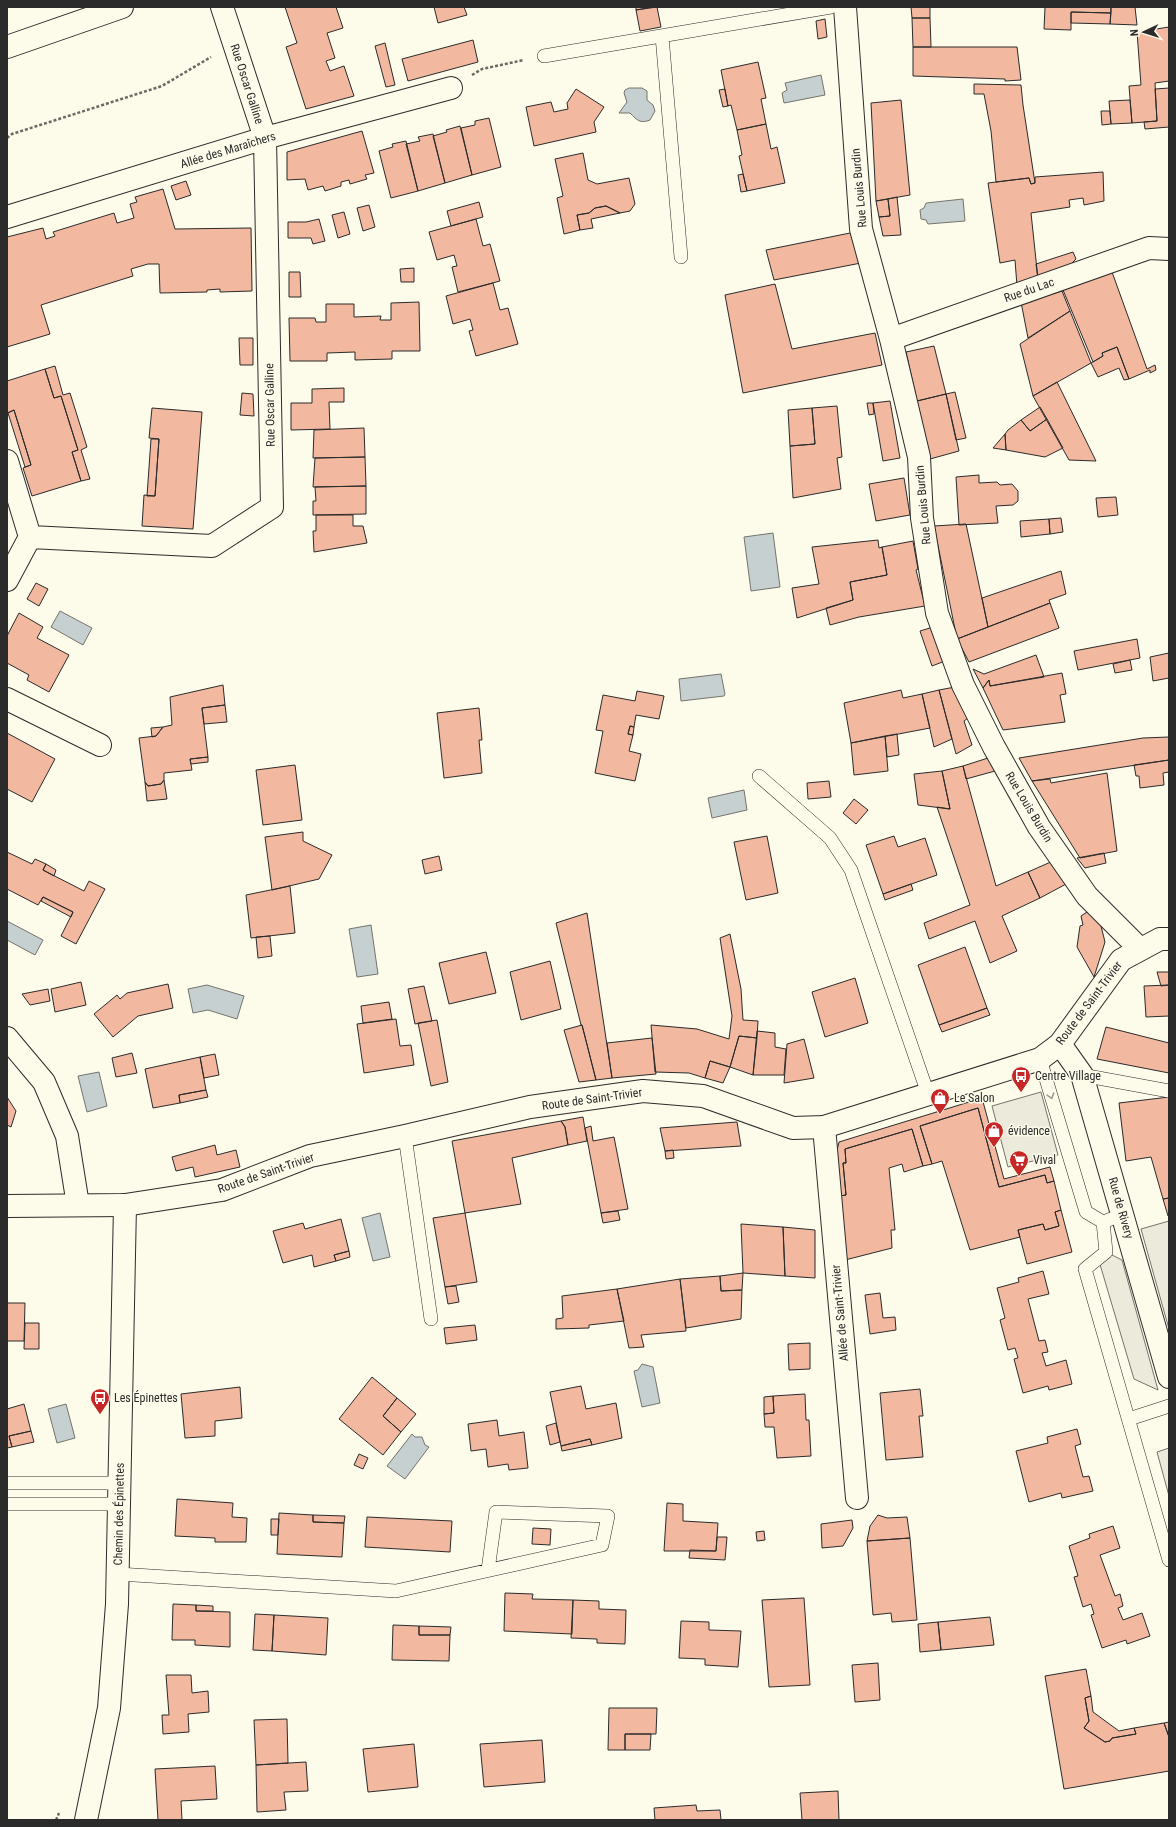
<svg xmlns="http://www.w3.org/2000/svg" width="1176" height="1827" viewBox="0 0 1176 1827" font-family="'Roboto Condensed',sans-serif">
<rect width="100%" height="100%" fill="#fdfbea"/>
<path fill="#eceadb" stroke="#74746e" d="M1041,1092l17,63 -50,12 -16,-61z
M1169,1221v108l-28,-100z
M1106,1252l16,8 36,130 -24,-11 -35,-118z
M1169,1448v48l-12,-44z"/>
<path fill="#c7d0d0" stroke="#74746e" d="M821,75l4,20 -41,8 -2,-10 5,-3 -2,-7z
M629,88h13l5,3v9l6,5 2,6 -5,9c-10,4 -13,0 -20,-7h-11l8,-11 -3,-9 1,-3z
M963,199l2,22 -37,3 -2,-4 -5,-1 -1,-9 4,-2 2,-5z
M773,533l7,54 -29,4 -7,-54z
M60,611l32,17 -9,17 -32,-18z
M721,674l4,20 -1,2 -43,5 -2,-22z
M744,790l3,20 -35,8 -4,-20z
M7,921l36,19 -8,15 -28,-15z
M371,925l7,49 -21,3 -8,-48z
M207,985l37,11 -7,23 -29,-9 -15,3 -5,-24z
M99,1072l8,34 -20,6 -9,-36z
M380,1213l10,44 -17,4 -11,-43z
M642,1364l11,3 7,36 -18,4 -8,-36 4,-1z
M66,1404l9,34 -18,5 -9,-34z
M412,1434l3,3h7l3,8 4,2 -24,32 -18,-13z"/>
<path fill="#f2b8a0" stroke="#2b2b2b" d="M285,7h51l7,21 -16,5 8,25 -9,3 4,10 14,-5 10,30 -48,13 -20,-62 11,-4z
M434,7h30l3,8 -29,8z
M636,7h16l-16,3z
M657,7l4,20 -21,4 -4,-21z
M911,7h19v11h-18z
M1045,7h66v6l-40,-1v18l-27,-1z
M1111,7h24l2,18 -27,-1z
M1071,12l40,1 -1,11 -39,-1z
M912,18h18l1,29h-18z
M825,19l2,18 -9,2 -2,-18z
M1169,27v54l-14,2 2,38 -25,2 -3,-37 12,-1 -4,-53z
M473,40l5,22 -70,19 -6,-22z
M385,43l10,42 -9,2 -11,-41z
M913,47h104l4,33 -16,1v-2l-92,-3z
M758,62l8,36 -5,1 5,25 -29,6 -6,-25 -3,1 -7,-36z
M974,84l47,1 2,20 12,78 -4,1 -2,-6 -33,4 -5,-51 -7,-37h-10z
M1169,88v39l-24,2 -1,-7 13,-1 -2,-32z
M576,89l28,18 -10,15 2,10 -62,14 -8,-39 25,-5 3,10 14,-3 -1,-6z
M725,89l3,17 -5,1 -4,-17z
M901,100l9,95 -34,6 -5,-98z
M1130,100l2,23 -21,1 -2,-23z
M1101,111h9l1,13 -9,1z
M489,118l12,49 -29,8 -11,-47 14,-3v-4z
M766,124l5,25 6,-2 8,36 -38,8 -8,-35 3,-1 -5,-25z
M460,126l12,49 -27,8 -12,-47 14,-4 -1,-2z
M362,131l12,42 -9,2 2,4 -17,5 -1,-4 -8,2v4l-16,5 -2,-5 -15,4 -3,-11 -18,1v-28z
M433,134l12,49 -27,8 -12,-47 14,-3 -2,-4z
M406,141l12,50 -27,7 -12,-47 14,-4 -1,-3z
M583,153l5,27 9,4 32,-6 6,26 -5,7 -10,2 -14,-7 -11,2 -6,5 -12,2 3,15 -16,4 -7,-36 6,-2 -8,-37z
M1103,172l1,29 -20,4 -1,-7 -14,2 1,7 -39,6 7,66 -21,7 -2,-26 -15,3 -12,-80 41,-5 2,6 4,-1v-6z
M743,174l4,17 -6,1 -3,-17z
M186,181l5,14 -15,5 -5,-14z
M163,189l12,40 76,-1 1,63 -32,1v-3l-13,1v2l-47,1 -1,-29h-11l-17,5 2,7 -92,29 9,29 -43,13v-110l36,-9 3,11 9,-3 -2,-4 61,-19 3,10 17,-5 -4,-14 7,-2 -2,-5z
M897,197l4,38 -18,1 -4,-19 11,-1 -2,-17z
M888,199l2,17 -11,1 -3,-16z
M479,202l4,15 -32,9 -4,-15z
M369,205l6,22 -12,4 -6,-23z
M606,206l14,7 -29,6 2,9 -13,2 -3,-15 12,-2 6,-5z
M344,212l6,22 -12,4 -6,-23z
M319,219l6,22 -12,3 -2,-6h-23v-16h18z
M476,219l7,27 7,-2 10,37 -42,11 -6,-25 5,-1 -3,-11 -17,5 -8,-28z
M855,232l6,31 -87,17 -8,-30z
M1073,252l3,7 -9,9 -29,11 -2,-15z
M414,268v14h-13l-1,-13z
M289,272h11l1,25h-12z
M1112,272l35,97 8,-4 1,5 -6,3v-3l-21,9 -12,-32 -15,6 1,3 -10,6 -30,-72z
M493,283l7,27 8,-2 10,36 -42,12 -7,-25 4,-1 -3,-11 -17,5 -7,-28z
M775,284l17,65 83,-16 7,32 -139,28 -18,-98z
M1062,291l8,20 -42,27 -7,-36z
M419,302l1,49h-28v8l-37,1v-8l-28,1v8h-37l-1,-43h26l1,4h10v-18h28v13l27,-1 -1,4h11v-17z
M1070,311l21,52 -58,33 -13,-52z
M239,338h14v27h-13z
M934,346l12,48 -29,7 -11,-49z
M1117,347l12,32 -5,1 -5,-12 -21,9 -7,-14 12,-7 -1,-3z
M55,366l8,29 7,-2 17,54 -6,3 9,29 -9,2 -9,-29 6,-2 -17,-54 -7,2 -9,-29z
M45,369l9,29 7,-2 17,54 -6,2 9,29 -49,15 -9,-28 8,-3 -17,-55 -7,3v-32z
M1057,382l39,79 -27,-1 -36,-64z
M344,388v14h-15l1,27 -39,1v-27h21v-14z
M955,392l11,46 -10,2 -10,-46z
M242,393l11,1 1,22 -14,-1z
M946,394l13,57 -29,8 -13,-58z
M890,401l10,57 -17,3 -10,-58z
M867,403h6l1,11 -5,1z
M837,406l5,51 -5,1 4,31 -48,9 -3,-52 25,-2 -3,-36z
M1040,407l7,12 -17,12 -9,-11z
M152,408l50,4 -9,117 -51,-3 2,-31 11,1 4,-57 -10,-1z
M812,408l3,36 -25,2 -2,-36z
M14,410l17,55 -6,2 -17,-54z
M1047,419l16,29 -18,9 -39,-7 -1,-16 3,-4 13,-10 9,11z
M364,428l1,29 -52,1 1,-28z
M1005,434l1,16 -13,-2z
M151,439h8l-4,57h-8z
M365,457l1,29 -53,1 2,-29z
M979,475v8l18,-1 3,3 12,-1 6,7v10l-5,4 -17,1 2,17 -39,2 -3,-48z
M904,478l6,37 -34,6 -7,-37z
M366,486v28l-53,1v-14h3l-1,-14z
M1116,497l2,18 -20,2 -2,-19z
M316,515h37v11h10l4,17 -53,9 -1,-21h3z
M1061,518l2,14 -13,2 -1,-15z
M1049,519l1,15 -29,3 -1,-16z
M966,524l22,103 -31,12 -23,-113z
M878,540l1,8 3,-1 5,28 -37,7 3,18 -56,18 -5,-30 27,-4 -7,-37z
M913,541l5,28 -2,1 9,36 -66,11 -29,8 -4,-17 27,-8 -3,-18 37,-7 -5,-28z
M1061,571l5,23 -17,6 1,3 -62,24 -6,-29z
M36,583l12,6 -9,17 -12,-7z
M1050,603l9,25 -90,34 -12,-23z
M19,613l24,14 -6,11 32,17 -20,37 -22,-12 2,-5 -22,-12v-27z
M933,627l12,34 -13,5 -12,-35z
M1137,639l3,19 -62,12 -4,-19z
M1169,653v25l-16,3 -3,-24z
M1036,655l8,22 -54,9 -1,-6 -6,8 -10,-19 11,5z
M1130,660l2,10 -17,3 -2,-9z
M1062,673l4,21 -6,1 5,27 -62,8 -20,-42 6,-8 1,6z
M223,685l2,20 -23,3 6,49 -18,2 2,11 -28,3v7l-3,4 -13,2 -3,-4 -6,-44 17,-2 7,-9 9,-2 -2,-28z
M955,687l13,31 -4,3 8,24 -16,9 -17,-64z
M901,690l2,8 19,-4 8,34 -79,15 -7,-40z
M939,690l13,49 -18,8 -12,-53z
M637,691l27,5 -5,23 -23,-4 -2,12 -4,-1 -2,8 5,1 -4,16 12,3 -6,27 -40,-8 8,-42 -7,-1 7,-35 32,6z
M225,705l2,17 -23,2 -2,-16z
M479,708l3,32h-3l3,33 -38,5 -7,-65z
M630,726l4,1 -1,8 -5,-1z
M163,727l-7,9 -4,1 -1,-9z
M7,733l48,26 -23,43 -25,-13z
M897,734l2,21 -12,2 -2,-21z
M885,736l3,35 -34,4 -3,-32z
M1169,737v23l-137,21 -13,-23 124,-20z
M208,757v5l-17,2 -1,-5z
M988,758l7,13 -29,8 -3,-13z
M1169,760v12l-6,1 1,12 -24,3 -1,-12h-3l-2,-11z
M295,765l7,55 -39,5 -7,-55z
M963,766l33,120 32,-14 12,26 -38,18 15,35 -27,12 -15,-42 -46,18 -5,-16 46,-18 -33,-98 13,2 -8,-38z
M942,771l8,38 -32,-4 -4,-31z
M1107,773l10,78 -37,7 -48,-77 18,-2 1,4z
M164,780l3,19 -20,2 -2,-19 3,4 13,-2z
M829,781l2,16 -23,2 -1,-16z
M854,799l14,11 -12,14 -13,-11z
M303,832v9l29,14 -13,24 -47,11 -7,-53z
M767,836l11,57 -32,7 -12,-58z
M894,836l4,11 27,-9 12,37 -54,19 -17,-49z
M7,852l25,12 3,-5 11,5 -3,6 41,21 5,-10 16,8 -29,55 -15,-8 12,-24 -30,-15 -5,8 -31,-16z
M1104,853l2,10 -21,5 -8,-10z
M439,856l3,14 -17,4 -3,-14z
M1053,861l15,22 -28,15 -12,-26z
M46,864l10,6 -2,6 -11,-6z
M911,884l2,6 -28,10 -2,-6z
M290,886l5,47 -44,5 -5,-43z
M43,897l30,15 -2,5 -30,-16z
M1090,910l10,12 5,20 -11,35 -17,-30 3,-21 3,-1 -2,-9z
M587,913l25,165 -16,2 -14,-55h-1l-25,-102z
M730,934l11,55 2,31 15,1 -1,17 -18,-2 -9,31 -20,-6 -5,17 -16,-5 -34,-1 -4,-47 46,4 32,10 3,-23 -12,-78z
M270,936l2,20 -14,2 -2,-21z
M965,947l22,61 -48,17 -21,-60z
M486,952l10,41 -47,11 -10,-41z
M550,961l11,48 -40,11 -11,-48z
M1157,972h12v13l-8,1z
M855,978l13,45 -43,14 -13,-45z
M81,982l5,23 -31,7 -4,-23z
M168,984l5,24 -35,8 -25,21 -19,-23 23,-19 3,4 7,-6z
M1169,985v31l-23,1 -2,-31z
M424,986l8,35 -17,3 -7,-35z
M48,989l2,12 -20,4 -8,-11z
M389,1002l3,17 -29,4 -2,-17z
M987,1008l3,7 -48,17 -3,-7z
M396,1019l4,27 11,-1 3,20 -50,8 -7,-49z
M437,1020l11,62 -17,4 -13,-63z
M582,1025l14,55 -17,2 -15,-52z
M1106,1027l63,16v30l-72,-14z
M757,1031l18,2v14l11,2 -2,26h-31z
M739,1036l18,2 -4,37 -23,-8z
M652,1038l4,36 -44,4 -5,-35z
M804,1039l10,39 -30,5 3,-39z
M132,1053l5,20 -21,4 -4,-19z
M215,1054l4,21 -15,3 -4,-21z
M200,1057l6,33 -27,5 1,8 -27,5 -8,-39z
M710,1061l20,6 -7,16 -18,-5z
M206,1090l2,7 -28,6 -1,-8z
M7,1097l9,14 -5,16 -4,-2z
M1169,1097v101l-6,1 -12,-42 -25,4 -7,-58z
M982,1098l22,81 46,-12 4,14 -7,2 -2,-8 -46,12 -21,-79 -58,18 12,38 -9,2 -11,-37 -67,20 1,14h-3l3,32 -7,1 -3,-41 3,-13z
M978,1108l21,79 46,-12 2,8 7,-2 7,29 -6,2 4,14 -14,4 -2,-6 -25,6 2,7 -50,13 -28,-89 -10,3 -12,-38z
M583,1117l4,24 -19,4 -3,-18 -4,-6z
M561,1121l4,6 3,18 -56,13 9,46 -56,9 -13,-72z
M737,1122l4,24 -76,5 -5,-23z
M591,1126l2,15 21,-4 14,72 -27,4 -16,-85z
M912,1129l11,37 -19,6 -2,-8 -13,4 6,62h-4l1,18 -47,12 -6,-64 7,-1 -3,-32h3l-1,-14z
M215,1145l2,10 19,-5 4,17 -45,10 -2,-10 -17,4 -4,-14z
M673,1150l1,8 -8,1 -1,-8z
M1169,1198v17l-1,1 -5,-17z
M1061,1210l11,42 -45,12 -9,-34 25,-6 2,6 14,-4 -4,-14z
M618,1211l2,9 -17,3 -2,-10z
M465,1213l12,69 -32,5 -12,-69z
M341,1219l8,32 -15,4 2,6 -22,6 -2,-12 -29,8 -10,-32 30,-8 2,6z
M741,1224l42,3 2,49 -42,-3z
M783,1227l32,3v48l-30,-2z
M349,1251l1,6 -14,4 -2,-6z
M1043,1271l6,23 -21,5 11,42 6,-1 3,12 -6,1 4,13 20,-6 6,24 -23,6 -1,-4 -25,7 -9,-34 4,-1 -3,-10 -7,2 -8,-30 5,-2 -8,-30 22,-6 -1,-4z
M743,1273l-1,17 -21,1 -1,-15z
M720,1276l1,15 21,-1 -1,29 -55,9 -6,-49z
M680,1279l6,52 -45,4 3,12 -15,1 -12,-59z
M456,1286l3,16 -11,2 -3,-17z
M617,1289l7,32 -35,4v3l-33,1v-10l7,-1 -1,-22z
M880,1293l3,25 12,-1 1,13 -26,4 -5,-39z
M7,1303h18l-1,38h-17z
M25,1323h14v26h-15z
M475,1325l2,15 -31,4 -2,-16z
M810,1343v26l-21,1 -1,-26z
M372,1377l25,21 -14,18 18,16 -18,23 -44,-36z
M581,1386l5,23 30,-6 6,35 -30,7 -2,-6 -29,7 -11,-54z
M240,1387l2,31 -27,3v15l-30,2 -4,-44z
M920,1389l3,27h-4l4,41 -37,3 -6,-67z
M805,1394l1,26h3l2,36 -34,2 -3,-31h-9l-1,-13 10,-1 -1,-17z
M773,1396l1,17 -10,1v-17z
M397,1398l19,16 -15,18 -18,-16z
M24,1404l7,27 -22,5 3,11 -5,1v-39z
M497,1420l2,16 25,-4 4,36 -19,2 -1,-6 -20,3 -2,-18 -15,2 -3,-27z
M556,1423l4,19 -10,3 -4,-19z
M1077,1429l4,15 -6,2 8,31 6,-1 4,15 -31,7 -1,-5 -32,9 -13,-51 32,-8 -1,-6z
M31,1431l3,11 -22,5 -3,-11z
M590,1439l2,6 -30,6 -1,-5z
M359,1454l9,4 -5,11 -9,-4z
M177,1499l56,4 -1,14 15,1 -1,24h-31v-4l-40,-2z
M667,1503l16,1v17l35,2 -2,28h-52z
M279,1513l34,2v7l31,1 -2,34 -65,-3z
M313,1515l32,1 -1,7 -31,-1z
M878,1515l9,3 20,-1 3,21 -43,3 3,-15z
M367,1517l85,4 -2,31 -85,-5z
M271,1519h8l-1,16h-7z
M852,1520l1,8 -10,18 -21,2 -1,-24z
M1113,1526l7,22 -20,7 15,41 5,-2 3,12 -5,2 5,12 19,-7 8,23 -23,8 -1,-4 -24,8 -11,-33 3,-1 -3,-10 -8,3 -9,-30 4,-1 -9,-30 21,-8 -1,-4z
M533,1528l18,1 -1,16 -18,-1z
M764,1531l1,9 -8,1 -1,-9z
M717,1537h10l-2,23 -36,-2 1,-8 26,1z
M910,1538l7,82 -25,2 -1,-9 -18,2 -6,-74z
M505,1593l28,1 -1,5 41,1 -1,34 -68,-3z
M804,1598l6,87 -41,2 -7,-87z
M573,1600l26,1v8l27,1 -1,34 -28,-1v-4l-26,-1z
M173,1604l23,1v6l34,1v35l-35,-2v-5h-23z
M196,1605l17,1v5h-17z
M255,1614l19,1 -2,36 -19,-1z
M274,1615l54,3 -2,37 -54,-4z
M990,1617l4,28 -53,5 -3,-28z
M681,1621l28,1v8l32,1 -3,36 -33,-2v-6l-26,-1z
M938,1622l3,28 -21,2 -2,-28z
M393,1625l26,1v9h31l-1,26 -57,-1z
M419,1626l32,1 -1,8h-31z
M878,1663l2,37 -25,2 -3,-37z
M1086,1669l5,27 -6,2 4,23 -5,7 21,14 5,-1 2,-3 24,-4 -2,-6 30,-5 5,14v34l-105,18 -19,-113z
M166,1675h25l1,18 16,-2 1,21 -21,2 1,18 -26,2 -1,-19h7z
M1091,1696l2,16 26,19 15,-3 2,6 -24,4 -2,3 -5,1 -21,-14 5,-7 -4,-23z
M609,1708h48l-1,26h-31v16h-17z
M287,1719l1,44 -32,2 -2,-45z
M1169,1722v15l-5,-14z
M625,1734h26l-1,16h-25z
M542,1740l3,42 -61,5 -4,-43z
M414,1744l4,43 -50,5 -5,-43z
M306,1762l2,29 -24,1 2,18 -29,2 -1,-47z
M215,1766l2,33 -36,2 1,19h-24l-3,-51z
M838,1791l1,29h-37l-2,-27z
M696,1805l1,6 23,-1 1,10h-66l-1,-12z"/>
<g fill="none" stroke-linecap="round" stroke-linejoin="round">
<defs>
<path id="lane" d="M662,36l19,221
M544,56l287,-49
M759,776l71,62 21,32 77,224
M1040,1059l46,153 17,10 8,-3
M1082,1075l87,16
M405,1136l26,183
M1103,1222l3,30 -21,17 84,291
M1129,1419l40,-13
M7,1483h113
M7,1504h112
M118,1574l278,17 206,-46 6,-29 -112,-4 -8,58"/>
<path id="street" d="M845,7l16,222 30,110 28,118 3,61 15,95 26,72 31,62 45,80 48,69 53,53
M7,47l115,-40
M7,217l258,-79 186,-50
M891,339l258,-91 20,1
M7,461l23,76
M7,580l23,-43 182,9 60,-39 -7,-369 -43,-131
M7,699l93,46
M7,1038l37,44 23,54 11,69
M1060,1044l22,31 87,302
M824,1127l33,371
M86,1820l23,-112 8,-104 8,-399"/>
<path id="secondary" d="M7,1206l118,-1 97,-15 88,-34 95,-20 125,-29 113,-16 60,5 90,32 31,-1 216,-68 20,-15 61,-84 39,-21h9"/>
</defs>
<use href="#lane" stroke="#2b2b2b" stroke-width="14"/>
<use href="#street" stroke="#2b2b2b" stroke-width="24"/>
<use href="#secondary" stroke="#2b2b2b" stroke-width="24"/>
<path stroke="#6a6964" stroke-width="2.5" stroke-dasharray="3 2" stroke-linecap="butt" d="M472,75l10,-6 42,-9
M7,138l5,-4 150,-48 49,-29
M56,1820l3,-7"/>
<use href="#lane" stroke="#fdfbea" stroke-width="13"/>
<use href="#street" stroke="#fdfbea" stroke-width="22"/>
<use href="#secondary" stroke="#fdfbea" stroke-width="22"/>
</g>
<defs><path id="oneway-chevron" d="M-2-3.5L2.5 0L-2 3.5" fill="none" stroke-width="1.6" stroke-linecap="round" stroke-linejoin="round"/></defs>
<use stroke="#9e9d94" href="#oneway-chevron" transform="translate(1051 1096) rotate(73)"/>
<defs>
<symbol id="bus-pin" viewBox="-11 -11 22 30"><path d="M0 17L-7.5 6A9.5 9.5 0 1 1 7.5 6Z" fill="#c62828" stroke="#fdfbea"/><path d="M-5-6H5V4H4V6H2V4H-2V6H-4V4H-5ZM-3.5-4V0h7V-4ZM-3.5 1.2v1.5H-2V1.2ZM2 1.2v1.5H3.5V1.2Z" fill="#fff"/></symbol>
<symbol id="shop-pin" viewBox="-11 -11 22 30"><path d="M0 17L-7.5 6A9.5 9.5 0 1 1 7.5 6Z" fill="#c62828" stroke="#fdfbea"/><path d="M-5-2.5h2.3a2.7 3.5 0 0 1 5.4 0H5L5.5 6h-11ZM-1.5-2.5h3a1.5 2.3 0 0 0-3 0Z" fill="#fff"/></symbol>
<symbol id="supermarket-pin" viewBox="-11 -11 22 30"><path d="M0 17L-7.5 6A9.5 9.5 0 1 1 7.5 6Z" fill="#c62828" stroke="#fdfbea"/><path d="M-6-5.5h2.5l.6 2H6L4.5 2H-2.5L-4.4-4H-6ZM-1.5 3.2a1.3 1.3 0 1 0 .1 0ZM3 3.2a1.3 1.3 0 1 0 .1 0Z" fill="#fff"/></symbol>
</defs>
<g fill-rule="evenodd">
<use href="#bus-pin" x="1010" y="1065" width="22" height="30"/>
<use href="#shop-pin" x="929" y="1087" width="22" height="30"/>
<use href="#shop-pin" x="983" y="1120" width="22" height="30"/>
<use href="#supermarket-pin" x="1008" y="1149" width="22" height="30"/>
<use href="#bus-pin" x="89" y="1387" width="22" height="30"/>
</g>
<g text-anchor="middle" stroke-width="3" stroke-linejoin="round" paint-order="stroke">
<g font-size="12" fill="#2b2b2b" stroke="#fdfbea">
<text transform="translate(247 84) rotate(72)" y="4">Rue Oscar Galline</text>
<text transform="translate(228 150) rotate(-17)" y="4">Allée des Maraîchers</text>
<text transform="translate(859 188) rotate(-95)" y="4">Rue Louis Burdin</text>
<text transform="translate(1029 290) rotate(-19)" y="4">Rue du Lac</text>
<text transform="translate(270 405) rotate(-91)" y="4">Rue Oscar Galline</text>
<text transform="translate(923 505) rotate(-95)" y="4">Rue Louis Burdin</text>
<text transform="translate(1029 807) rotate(59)" y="4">Rue Louis Burdin</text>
<text transform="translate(1089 1003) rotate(-53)" y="4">Route de Saint-Trivier</text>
<text transform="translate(592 1099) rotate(-8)" y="4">Route de Saint-Trivier</text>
<text transform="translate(266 1173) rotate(-19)" y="4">Route de Saint-Trivier</text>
<text transform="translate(1121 1208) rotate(74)" y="4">Rue de Rivery</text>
<text transform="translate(840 1313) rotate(-95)" y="4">Allée de Saint-Trivier</text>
<text transform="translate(119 1514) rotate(-89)" y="4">Chemin des Épinettes</text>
</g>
<g font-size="12" fill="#2b2b2b" stroke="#fdfbea" text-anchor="start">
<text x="1035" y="1080">Centre Village</text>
<text x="954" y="1102">Le Salon</text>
<text x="1008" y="1135">évidence</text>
<text x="1033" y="1164">Vival</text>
<text x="114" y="1402">Les Épinettes</text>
</g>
</g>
<rect width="1176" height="1827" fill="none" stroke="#2b2b2b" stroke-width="16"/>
<g transform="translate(1144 32) rotate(266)" stroke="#fdfbea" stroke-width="3" paint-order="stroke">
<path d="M0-3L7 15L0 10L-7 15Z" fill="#2b2b2b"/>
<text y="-6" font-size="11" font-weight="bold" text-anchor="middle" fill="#2b2b2b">N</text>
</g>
</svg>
